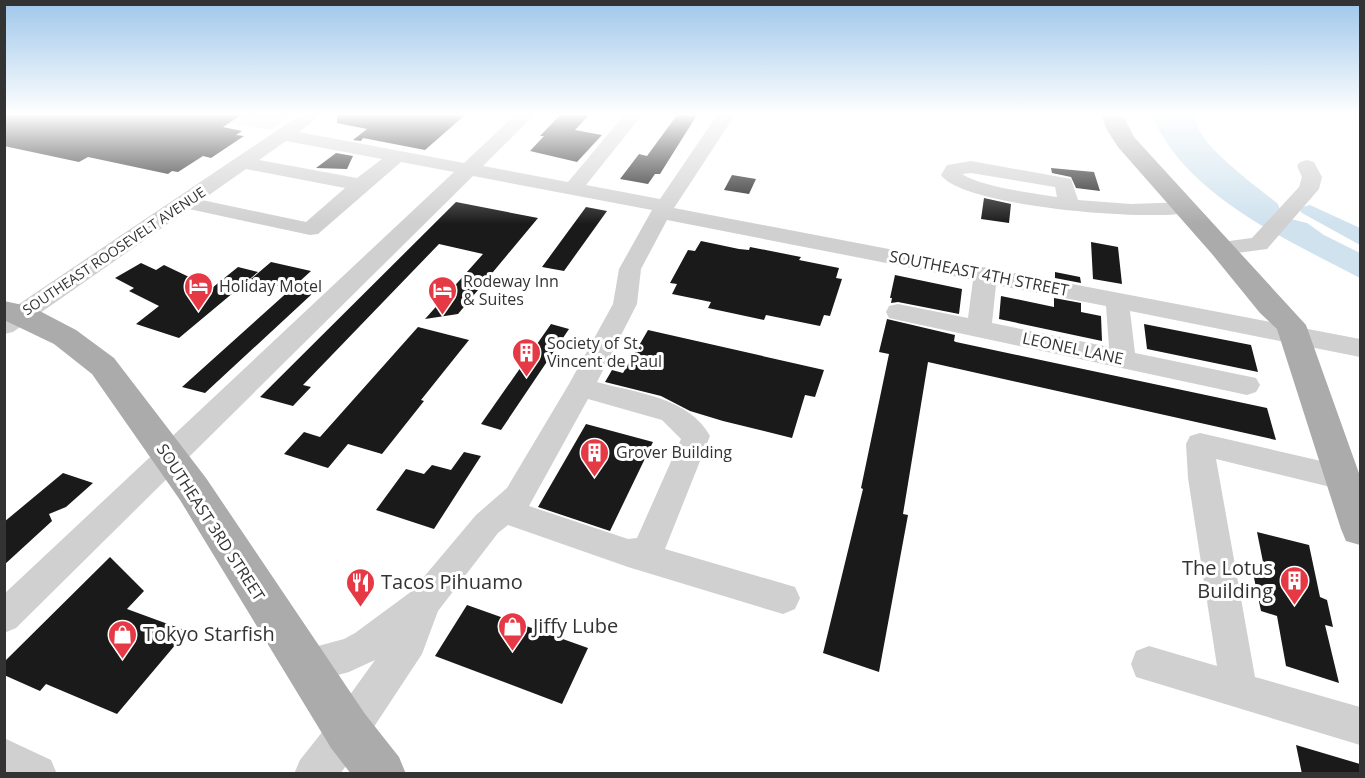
<svg xmlns="http://www.w3.org/2000/svg" width="1365" height="778" viewBox="0 0 1365 778" font-family="'Open Sans',sans-serif">
<rect width="100%" height="100%" fill="#fff"/>
<path fill="#e6ecdf" d="M196,115h96l-22,15z"/>
<path fill="#cfe2ee" d="M1152,115h44c-5,26 62,72 82,89l2,6 11,9 16,4 17,12 36,18v25c-72,-38 -175,-82 -208,-163z
M1310,205l50,23v17l-58,-32 -2,-2 2,-4z"/>
<path fill="#1a1a1a" d="M4,115h237l-18,12 19,4 -6,4 8,1 -33,22 -8,-2 -25,16 -6,-1 -4,3 -80,-17 -9,5 -75,-16z
M337,115h128l-40,35 -62,-12 -2,3 -8,-1 14,-11 -30,-6z
M560,115h29l-14,15 27,5 -25,27 -47,-11 14,-15h-4z
M677,115h20l-37,59h-5l-7,10 -28,-5 19,-25 8,2z
M336,153l17,3 -6,13 -31,-1z
M1051,168l43,4 6,19 -24,-3 -5,-11 -19,-4z
M732,175l24,4 -7,15 -25,-4z
M984,198l27,6 -2,19 -28,-4z
M456,202l82,16 -80,96 -33,5 58,-65 -44,-10 -136,141 8,2 -18,19 -33,-9z
M586,207l21,4 -43,60 -22,-4z
M701,241l38,8 10,1 1,-3 51,10 -2,3 40,8 -3,10 6,1 -12,37 -6,-1 -4,11 -54,-11 -2,5 -56,-12 3,-6 -39,-8 5,-10 -7,-1 18,-33 7,1z
M1091,242l27,5 4,37 -29,-5z
M271,262l40,9 -12,11 20,6 -6,5 2,1h-3l-107,99 -23,-6 109,-98 -40,-10z
M141,263l15,7 8,-5 48,23 26,-21 20,5 -79,66 -43,-14 23,-18 -30,-15 5,-3 -19,-10z
M1055,272l25,5 1,6 -26,-5z
M895,275l67,14 -3,25 -61,-12 -7,1 1,-5h-2z
M1001,296l53,11v-9l27,5v9l20,4 1,25 -103,-22z
M887,319l68,16 -1,6 2,1 311,66 9,32 -348,-78 -25,152 5,1 -29,157 -56,-19 40,-164 -2,-1 28,-134 -10,-2z
M551,324l18,5 -68,101 -20,-6z
M1144,324l107,21 7,27 -111,-23z
M418,327l51,13 -48,60 3,1 -42,53 -34,-10 -20,24 -44,-14 20,-22 16,5z
M648,330l176,40 -9,27 -10,-2 -13,43 -69,-17 -33,-10 -29,-15 -56,-14 7,-12 11,3z
M586,424l67,18 -43,89 -72,-24z
M464,452l17,4 -47,73 -58,-19 30,-41 18,5 8,-9 19,5z
M63,473l30,10 -27,24 -17,7 3,7 -48,44v-43z
M1257,532l52,13 11,52 7,3 6,27 -8,-2 14,58 -53,-17 -9,-50 -16,-5 -8,-38 13,4z
M110,557l34,34 -17,18 60,22 -70,83 -71,-30 -6,7 -36,-16v-13z
M467,605l121,43 -26,56 -127,-48z
M1296,745l64,19v10h-58z"/>
<g fill="none" stroke-linecap="round" stroke-linejoin="round">
<path fill="#d0d0d0" fill-rule="evenodd" d="M264,115h19l-3,4h-13z
M300,115h21l-22,17 165,31 51,-48h19l-51,51 85,16 56,-67h18l-56,70 74,14 57,-84h18l-61,93 686,131v18l-230,-46 5,42 121,25 4,7 -4,7 -9,3 -349,-75 -9,-2 -3,-6 3,-6 9,-2 70,14 5,-38 -306,-60 -26,49 -4,35 -40,78c39,11 92,15 113,54l-45,113 130,38 5,11 -5,11 -12,5 -155,-47 -120,-42 -10,8 -60,78 -16,43 -60,91 -22,29h-46l6,-14 34,-43 41,-57 -26,12 -44,12 -13,-5 -5,-13 5,-13 52,-14 11,-6 57,-42 64,-76 31,-27 62,-104 44,-80 6,-35 33,-59 -179,-34 -457,452 -12,5v-39l450,-422 -53,-10 -83,72 -8,1 -121,-26 -176,123 -9,2v-20zM286,141l96,18 -25,19 -98,-18zM246,169l99,19 -39,34 -104,-22zM996,285l110,21 3,41 -117,-24zM588,399l74,21 19,19 -44,99 -9,1 -99,-33z
M1307,160l7,2 8,15 -3,12 -52,60 -45,6 -8,-2 -3,-5 3,-5 38,-5 47,-51 3,-10 -5,-11 3,-4z
M971,161l100,18 7,21 53,4 55,-2 7,2 3,4 -3,4c-40,10 -230,-5 -252,-37l6,-10zM971,173l84,14 2,10c-24,-4 -76,-10 -95,-23z
M1200,433l143,33 11,3 4,9 -4,9 -11,3 -127,-31 39,218 105,30v38l-224,-68 -5,-13 5,-13 13,-5 68,20 -29,-188 -2,-34 4,-8z
M4,738l47,22 6,14h-53z"/>
<path fill="#ababab" fill-rule="evenodd" d="M1101,115h22l11,22 172,188 54,151v69l-14,-4 -5,-12 -64,-200 -17,-16 -48,-59 -94,-107 -11,-17z
M4,301l28,6 44,23 38,28 92,120 159,236 34,43 7,17h-55l-20,-26 -151,-248 -88,-126 -38,-30 -50,-24z"/>
</g>
<linearGradient id="sky" x2="0" y2="1"><stop stop-color="#9ec6ea"/><stop offset="0.51" stop-color="#fff"/><stop offset="1" stop-color="#fff" stop-opacity="0"/></linearGradient>
<rect width="1365" height="224" fill="url(#sky)"/>
<defs>
<symbol id="hotel-pin" viewBox="-11 -11 22 30"><path d="M0 17L-7.5 6A9.5 9.5 0 1 1 7.5 6Z" fill="#e63946" stroke="#fff"/><path d="M-6-4.5h1.5V1H6V5H4.5V3h-9V5H-6ZM-4 0a1.8 1.8 0 1 1 3.6 0ZM.5 0V-2.5h3Q6-2.5 6 0Z" fill="#fff"/></symbol>
<symbol id="building-pin" viewBox="-11 -11 22 30"><path d="M0 17L-7.5 6A9.5 9.5 0 1 1 7.5 6Z" fill="#e63946" stroke="#fff"/><path d="M-4-6H4V6H1V3H-1V6H-4ZM-2.5-4.3h1.7v1.8h-1.7ZM.8-4.3h1.7v1.8H.8ZM-2.5-1h1.7V.8h-1.7ZM.8-1h1.7V.8H.8Z" fill="#fff"/></symbol>
<symbol id="restaurant-pin" viewBox="-11 -11 22 30"><path d="M0 17L-7.5 6A9.5 9.5 0 1 1 7.5 6Z" fill="#e63946" stroke="#fff"/><path d="M-5-6h1v4h1v-4h1v4h1v-4h1v5L-1.5 .5V6h-2V.5L-5-1ZM5-6V6H3V1.5H1.5Q1.5-4 5-6Z" fill="#fff"/></symbol>
<symbol id="shop-pin" viewBox="-11 -11 22 30"><path d="M0 17L-7.5 6A9.5 9.5 0 1 1 7.5 6Z" fill="#e63946" stroke="#fff"/><path d="M-5-2.5h2.3a2.7 3.5 0 0 1 5.4 0H5L5.5 6h-11ZM-1.5-2.5h3a1.5 2.3 0 0 0-3 0Z" fill="#fff"/></symbol>
</defs>
<g fill-rule="evenodd">
<use href="#hotel-pin" x="182" y="270" width="33" height="45"/>
<use href="#hotel-pin" x="426" y="274" width="33" height="45"/>
<use href="#building-pin" x="510" y="336" width="33" height="45"/>
<use href="#building-pin" x="578" y="436" width="33" height="45"/>
<use href="#building-pin" x="1278" y="564" width="33" height="45"/>
<use href="#restaurant-pin" x="344" y="566" width="33" height="45"/>
<use href="#shop-pin" x="496" y="610" width="33" height="45"/>
<use href="#shop-pin" x="106" y="618" width="33" height="45"/>
</g>
<g text-anchor="middle" stroke-width="6" stroke-linejoin="round" paint-order="stroke">
<g font-size="14" fill="#333" stroke="#fff">
<text transform="translate(114 251) rotate(-34)" y="5">SOUTHEAST ROOSEVELT AVENUE</text>
</g>
<g font-size="16" fill="#333" stroke="#fff">
<text transform="translate(979 273) rotate(11)" y="6">SOUTHEAST 4TH STREET</text>
<text transform="translate(1073 348) rotate(12)" y="6">LEONEL LANE</text>
<text transform="translate(211 522) rotate(57)" y="6">SOUTHEAST 3RD STREET</text>
</g>
<g font-size="16" fill="#333" stroke="#fff" text-anchor="start">
<text x="463" y="287">Rodeway Inn<tspan x="463" dy="18">&amp; Suites</tspan></text>
<text x="219" y="292">Holiday Motel</text>
<text x="547" y="349">Society of St.<tspan x="547" dy="18">Vincent de Paul</tspan></text>
<text x="616" y="458">Grover Building</text>
</g>
<g font-size="20" fill="#333" stroke="#fff" text-anchor="start">
<text x="1273" y="575" text-anchor="end">The Lotus<tspan x="1273" dy="23">Building</tspan></text>
<text x="381" y="589">Tacos Pihuamo</text>
<text x="533" y="633">Jiffy Lube</text>
<text x="143" y="641">Tokyo Starfish</text>
</g>
</g>
<rect width="1365" height="778" fill="none" stroke="#333333" stroke-width="12"/>
</svg>
